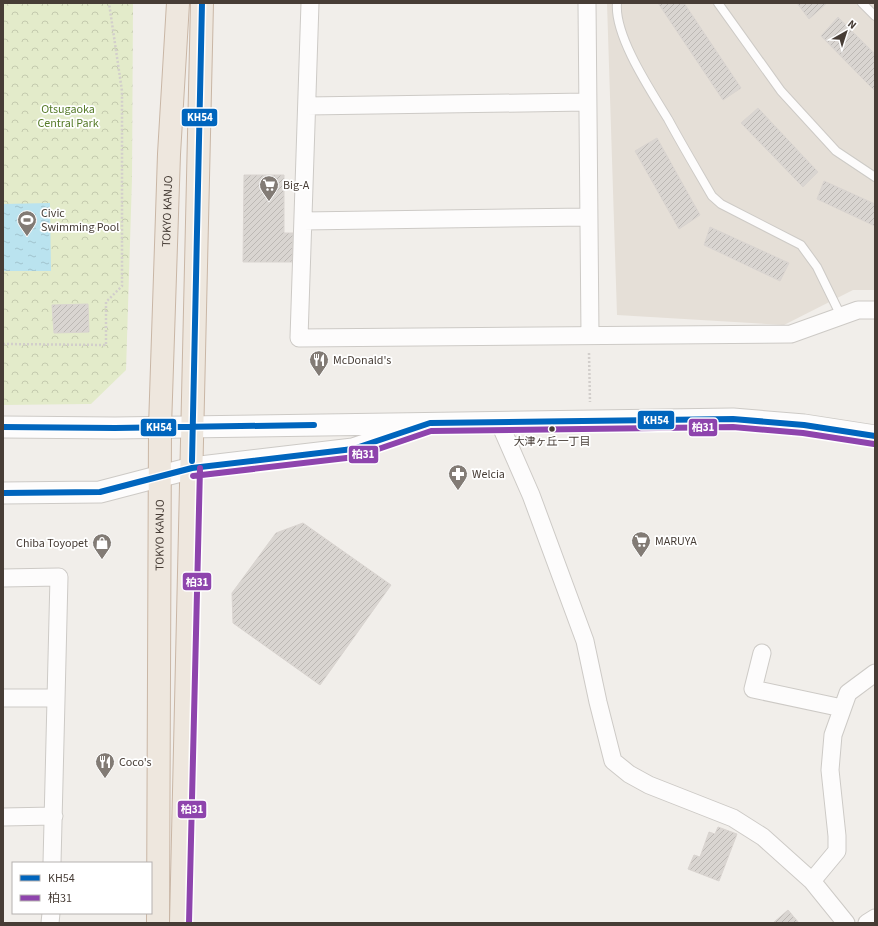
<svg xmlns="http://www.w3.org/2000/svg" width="878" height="926" viewBox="0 0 878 926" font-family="'Source Sans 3','Noto Sans JP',sans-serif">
<defs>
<pattern id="forest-crowns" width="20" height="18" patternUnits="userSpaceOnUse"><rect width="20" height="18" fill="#e3ebca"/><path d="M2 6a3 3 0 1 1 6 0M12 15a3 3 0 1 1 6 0" fill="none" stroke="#c4caae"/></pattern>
<pattern id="water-ripples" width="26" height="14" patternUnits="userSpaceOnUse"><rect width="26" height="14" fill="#bae3ef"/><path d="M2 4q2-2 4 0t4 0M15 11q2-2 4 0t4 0" fill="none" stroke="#a1c4ce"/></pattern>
<pattern id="building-hatch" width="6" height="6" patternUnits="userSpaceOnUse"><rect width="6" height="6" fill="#d9d5d1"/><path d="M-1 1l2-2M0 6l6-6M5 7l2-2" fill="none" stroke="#bcb8b4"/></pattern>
</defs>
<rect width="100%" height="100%" fill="#f1eeea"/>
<path fill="#e5dfd7" d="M607,3h268v287h-22l-69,35 -167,-10z"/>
<path fill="url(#forest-crowns)" d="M3,3h130l-1,175 -6,192 -35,34 -88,1z"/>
<path fill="url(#water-ripples)" d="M50,203l1,68h-48v-67z"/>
<path fill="url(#building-hatch)" stroke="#d9d4d0" d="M658,3h26l57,85 -18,12z
M797,3h30l-18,16z
M838,17l37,37v37l-54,-55z
M758,108l60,64 -15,15 -62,-64z
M657,138l43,77 -21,14 -44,-78z
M244,175h40v58h9l-1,29h-49z
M824,181l51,23v22l-58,-27z
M710,227l79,36 -9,18 -76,-36z
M88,304l1,28 -35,1 -2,-28z
M303,523l88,62 -71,100 -87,-62 -1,-30 44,-60z
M718,827l19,7 -18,47 -31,-12 6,-14 6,2 9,-25 6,2z
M788,910l11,13h-26z"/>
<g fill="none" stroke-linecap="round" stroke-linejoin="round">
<defs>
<path id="service" d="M617,3c-3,33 34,88 51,116 14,26 29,51 44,77l9,8 80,41 16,22 24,49
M718,3l63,88 55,60 39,26
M862,3l13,13"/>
<path id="minor" d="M310,3l-11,335 492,-4 67,-24h17
M587,3l3,332
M307,106l280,-4
M303,221l285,-4
M499,422l32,73 54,146 13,61 15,59 16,13 20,11 84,33 30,19 49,44 34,42
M3,578l56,-1 -7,286
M762,653l-9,36 89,19
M3,698h52
M3,817l51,-1
M812,881l25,-30v-15l-7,-66 3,-35 15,-42 27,-20
M50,923l1,-10
M867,923l8,-5"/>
<path id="tertiary" d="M3,427l112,1 618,-9 71,6 71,11
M3,493l97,-1 92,-24 161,-19 60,-20"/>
<g id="trunk">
<path id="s1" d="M158,923l2,-496 9,-273 9,-151"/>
<path d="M181,923l21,-920"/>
</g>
</defs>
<use href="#service" stroke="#cdcac6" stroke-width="10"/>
<use href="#minor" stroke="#cdcac6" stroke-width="19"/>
<use href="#tertiary" stroke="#cdcac6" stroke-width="23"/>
<use href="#trunk" stroke="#c9b6a5" stroke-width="24"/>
<path stroke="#d2cecb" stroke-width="2.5" stroke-dasharray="2 2" stroke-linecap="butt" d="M3,344l103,1v-43l16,-16v-195l-13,-88
M589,353l1,49"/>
<use href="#service" stroke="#fdfcfc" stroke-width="8"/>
<use href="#minor" stroke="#fdfcfc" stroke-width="17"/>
<use href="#tertiary" stroke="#fdfcfc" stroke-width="21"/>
<use href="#trunk" stroke="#eee7de" stroke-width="22"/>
<defs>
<path id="bus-1" d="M3,427l112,1 199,-3
M192,461l10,-458
M3,493l97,-1 92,-24 161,-19 77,-26 303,-4 71,6 71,11"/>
<path id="bus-2" d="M193,476l162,-19 76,-26 302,-4 70,6 71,11
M189,923l11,-455"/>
</defs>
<use href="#bus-1" stroke="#fff" stroke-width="9"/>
<use href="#bus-2" stroke="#fff" stroke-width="9"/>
<use href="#bus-1" stroke="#0065bd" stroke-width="6"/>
<use href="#bus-2" stroke="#8e44ad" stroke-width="6"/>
</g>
<defs>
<symbol id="supermarket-pin" viewBox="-11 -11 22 30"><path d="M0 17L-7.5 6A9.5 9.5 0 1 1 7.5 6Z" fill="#827b75" stroke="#fff"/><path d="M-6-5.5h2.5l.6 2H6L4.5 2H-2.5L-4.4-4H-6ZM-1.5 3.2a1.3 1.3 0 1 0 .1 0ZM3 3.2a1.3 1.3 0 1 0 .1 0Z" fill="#fff"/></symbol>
<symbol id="stadium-pin" viewBox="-11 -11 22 30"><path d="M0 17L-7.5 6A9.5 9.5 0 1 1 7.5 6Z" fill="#827b75" stroke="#fff"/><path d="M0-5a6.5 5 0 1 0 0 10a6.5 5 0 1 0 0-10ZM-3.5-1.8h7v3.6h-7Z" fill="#fff"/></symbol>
<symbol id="restaurant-pin" viewBox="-11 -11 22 30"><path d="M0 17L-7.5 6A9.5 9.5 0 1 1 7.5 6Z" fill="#827b75" stroke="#fff"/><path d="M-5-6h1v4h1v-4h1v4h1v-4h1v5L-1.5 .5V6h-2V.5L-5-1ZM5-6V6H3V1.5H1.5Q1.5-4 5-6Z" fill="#fff"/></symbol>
<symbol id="pharmacy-pin" viewBox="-11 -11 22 30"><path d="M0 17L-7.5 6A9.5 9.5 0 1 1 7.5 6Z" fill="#827b75" stroke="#fff"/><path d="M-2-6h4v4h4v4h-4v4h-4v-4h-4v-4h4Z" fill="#fff"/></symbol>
<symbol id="shop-pin" viewBox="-11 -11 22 30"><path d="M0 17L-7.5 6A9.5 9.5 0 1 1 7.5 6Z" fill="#827b75" stroke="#fff"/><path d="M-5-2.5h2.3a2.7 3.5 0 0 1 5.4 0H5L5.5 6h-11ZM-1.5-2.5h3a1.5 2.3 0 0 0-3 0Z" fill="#fff"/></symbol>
</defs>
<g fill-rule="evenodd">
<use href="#supermarket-pin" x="258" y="174" width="22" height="30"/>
<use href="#stadium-pin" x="16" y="209" width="22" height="30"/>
<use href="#restaurant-pin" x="308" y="349" width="22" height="30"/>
<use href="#pharmacy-pin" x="447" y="463" width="22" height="30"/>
<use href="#supermarket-pin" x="630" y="530" width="22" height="30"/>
<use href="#shop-pin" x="91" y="532" width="22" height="30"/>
<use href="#restaurant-pin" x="94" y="751" width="22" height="30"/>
</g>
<circle fill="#473d36" stroke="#fff" stroke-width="1.5" cx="552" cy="429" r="3.5"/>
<g text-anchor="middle" stroke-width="3.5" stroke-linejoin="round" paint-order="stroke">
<g font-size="11" fill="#473d36" stroke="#fff">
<text x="552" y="445">大津ヶ丘一丁目</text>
</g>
<g font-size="12" fill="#557a28" stroke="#fff">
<text x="68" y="113">Otsugaoka<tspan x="68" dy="14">Central Park</tspan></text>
</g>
<g font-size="12" fill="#473d36" stroke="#fff" text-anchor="start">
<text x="283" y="189">Big-A</text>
<text x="41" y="217">Civic<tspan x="41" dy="14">Swimming Pool</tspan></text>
<text x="333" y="364">McDonald's</text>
<text x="472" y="478">Welcia</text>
<text x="655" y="545">MARUYA</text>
<text x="88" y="547" text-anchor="end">Chiba Toyopet</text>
<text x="119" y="766">Coco's</text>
</g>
<g font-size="12" fill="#473d36" stroke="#fff">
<text dy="4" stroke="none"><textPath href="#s1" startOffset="712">TOKYO KANJO</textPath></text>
<text dy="4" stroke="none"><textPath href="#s1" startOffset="388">TOKYO KANJO</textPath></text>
</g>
</g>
<g stroke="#fff" stroke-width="1.5">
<rect x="181" y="108" width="37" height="19" rx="4" fill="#0065bd"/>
<rect x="637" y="410" width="38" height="20" rx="4" fill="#0065bd"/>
<rect x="140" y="418" width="37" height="19" rx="4" fill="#0065bd"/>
<rect x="688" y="418" width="30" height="19" rx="4" fill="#8e44ad"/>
<rect x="348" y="445" width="31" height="19" rx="4" fill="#8e44ad"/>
<rect x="182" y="572" width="30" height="19" rx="4" fill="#8e44ad"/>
<rect x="177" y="800" width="30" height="19" rx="4" fill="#8e44ad"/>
</g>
<g font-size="11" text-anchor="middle" font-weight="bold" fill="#fff">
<text x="200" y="121">KH54</text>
<text x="656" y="424">KH54</text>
<text x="159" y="431">KH54</text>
<text x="703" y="431">柏31</text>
<text x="363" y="458">柏31</text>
<text x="197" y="586">柏31</text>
<text x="192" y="813">柏31</text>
</g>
<rect width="878" height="926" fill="none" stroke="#473d36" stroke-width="8"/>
<rect x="12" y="862" width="140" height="52" fill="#ffffff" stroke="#b5b1af"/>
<rect x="20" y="875" width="20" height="6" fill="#0065bd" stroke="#b5b1af"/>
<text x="48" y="882" font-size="12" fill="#473d36">KH54</text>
<rect x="20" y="895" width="20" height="6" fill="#8e44ad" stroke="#b5b1af"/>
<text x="48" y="902" font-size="12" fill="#473d36">柏31</text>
<g transform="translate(846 32) rotate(39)" stroke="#ffffff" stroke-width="3" paint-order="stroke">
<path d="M0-3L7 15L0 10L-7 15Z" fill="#473d36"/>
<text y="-6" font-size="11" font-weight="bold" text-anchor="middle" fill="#473d36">N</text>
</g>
</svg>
